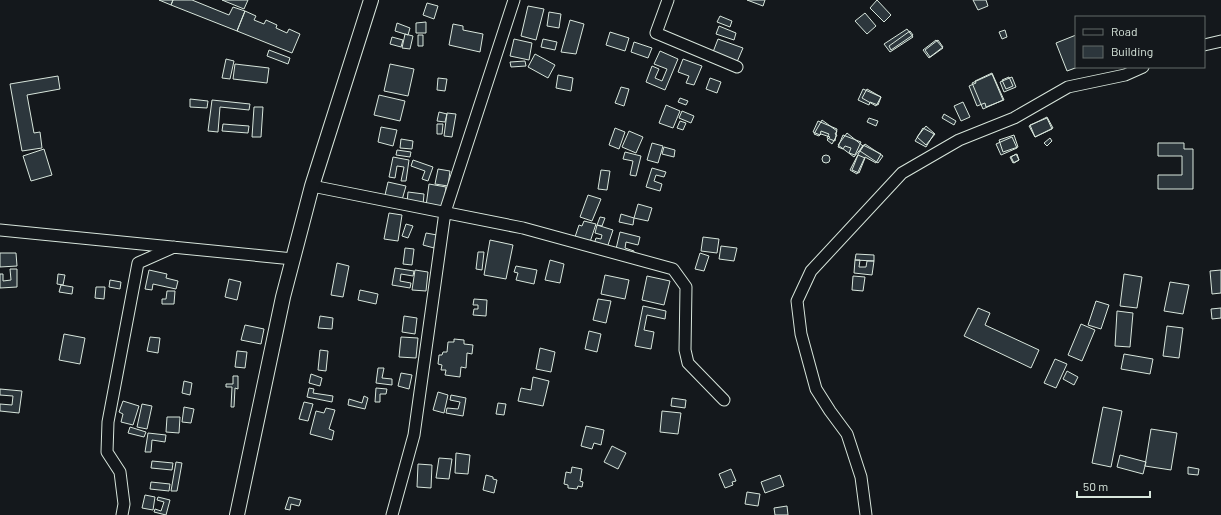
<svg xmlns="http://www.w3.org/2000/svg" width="1221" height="515" viewBox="0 0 1221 515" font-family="Barlow,sans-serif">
<rect width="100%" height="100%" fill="#14181c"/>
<path fill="#2c363c" stroke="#d8e6dc" d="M159,0h14l-2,5z
M173,0h19l37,15 4,-8 12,4 -8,20 -66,-26z
M222,0h26l-4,9z
M747,0h18l-2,6z
M877,0l14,15 -7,7 -14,-14z
M973,0h13l2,6 -10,4z
M427,3l11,3 -4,13 -11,-4z
M528,6l16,3 -8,31 -15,-4z
M245,11l11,5 -2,4 10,4 2,-4 11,5 -1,3 11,5 2,-4 11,5 -8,19 -55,-22z
M549,12l12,2 -2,14 -12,-2z
M865,13l11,13 -9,8 -12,-13z
M720,16l12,5 -2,6 -13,-5z
M570,20l14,4 -8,30 -15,-2z
M426,22v11h-10v-10z
M397,23l13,5 -2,7 -13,-4z
M453,24l10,2v4l20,4 -3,18 -31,-7z
M719,26l17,7 -2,7 -18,-6z
M907,29l6,8 -23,15 -6,-8z
M1005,30l2,7 -5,2 -3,-7z
M910,31l3,4 -22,15 -2,-4z
M610,32l19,6 -4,13 -19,-6z
M405,34l8,2 -3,13 -8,-1z
M418,35h5v11h-5z
M1076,35v32h2l-11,4 -11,-28z
M392,37l11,3 -2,7 -11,-3z
M514,39l18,4 -3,17 -19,-4z
M543,39l14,3 -2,8 -14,-3z
M718,39l25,9 -6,14 -24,-10z
M936,40l7,8 -14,10 -6,-8z
M938,40l5,7 -13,10 -5,-7z
M634,42l18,6 -4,10 -17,-6z
M269,50l21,8 -2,6 -21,-8z
M660,51l18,8 -13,31 -19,-8 6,-16 7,3 -4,9 7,3 5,-12 -13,-5z
M535,54l20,11 -7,13 -20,-11z
M226,59l8,2 -4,18 -8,-1z
M683,59l19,7 -8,19 -8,-2 3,-7 -11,-4z
M525,61l1,5 -15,1 -1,-5z
M235,64l34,4 -2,15 -34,-4z
M390,64l24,5 -6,27 -24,-5z
M992,73l12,27 -18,7 -1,-4 -8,3 -8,-20 7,-3 -1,-2z
M992,74l11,26 -20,9 -11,-26z
M558,75l15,3 -2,13 -15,-3z
M58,76l2,13 -33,6 7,38 6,-1 2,16 -20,3 -12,-67z
M1009,77l4,9 -7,3 -4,-9z
M1012,77l4,10 -12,5 -4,-10z
M438,78l9,1 -2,12 -8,-1z
M710,78l11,4 -4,11 -11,-4z
M621,87l8,2 -5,17 -9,-3z
M863,89l18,8 -3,8 -8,-3 -1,3 -11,-5z
M867,89l14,8 -5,9 -14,-8z
M379,95l26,6 -5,20 -26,-6z
M680,98l8,3 -2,4 -8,-3z
M190,99l18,2 -1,7 -17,-1z
M212,100l38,4 -1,6 -29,-3 -2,25 -10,-1z
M963,102l7,15 -9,4 -7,-15z
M666,105l14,6 -7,17 -14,-5z
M254,107h9l-2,30h-9z
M682,111l12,5 -3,7 -12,-5z
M439,112l8,2 -2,8 -8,-1z
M447,113l9,1 -4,23 -8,-1z
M944,114l12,7 -2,4 -12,-7z
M1047,117l6,11 -18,9 -6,-11z
M869,118l9,3 -2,5 -9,-4z
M1047,118l5,11 -17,8 -5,-12z
M822,120l15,11 -2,3 2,1 -5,9 -5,-4 3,-3 -9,-3 -2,2 -5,-2z
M680,121l6,2 -3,7 -6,-2z
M818,121l19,8 -2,12 -8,-3 2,-4 -8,-3 -1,4 -7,-3z
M223,124l26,2 -1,7 -26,-2z
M437,124h6l-1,10h-5z
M926,126l9,8 -9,11 -9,-8z
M381,127l16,3 -4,16 -15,-4z
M615,128l10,4 -6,17 -10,-4z
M923,128l11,6 -8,13 -11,-6z
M629,131l14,6 -7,16 -14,-6z
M847,133l16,13 -9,11 -16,-12z
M843,135l18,7 -6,13 -6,-2 2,-5 -6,-2 -2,3 -5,-2z
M1014,135l4,12 -15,5 -4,-12z
M1012,137l5,11 -16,7 -5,-11z
M1050,138l2,3 -5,5 -3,-3z
M401,139l12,2 -1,8 -12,-1z
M652,143l11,3 -5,17 -11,-3z
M1158,143h26v6h9v40h-35v-14h24v-19h-24z
M865,144l18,12 -5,7 -18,-12z
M863,145l18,9 -5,9 -11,-6 -8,17 -7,-4z
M664,147l11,3 -1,7 -12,-3z
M44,149l8,26 -21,6 -8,-25z
M397,150l14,2 -1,5 -14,-2z
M625,152l16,4 -5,20 -6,-1 3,-14 -10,-2z
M1016,154l3,6 -5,3 -3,-6z
M1017,154l2,6 -6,3 -3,-6z
M858,155l7,3 -6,15 -7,-3z
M822 159a4 4 0 1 1 8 0a4 4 0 1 1-8 0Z
M393,157l16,3 -3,21h-5l3,-14 -7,-1 -2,12 -6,-1z
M413,160l20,7 -5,14 -6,-2 3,-8 -14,-5z
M652,168l14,4 -2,5 -8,-2 -2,6 8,3 -2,7 -14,-4z
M438,169l12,2 -2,15 -13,-2z
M601,170l9,1 -3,19 -9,-1z
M388,182l18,4 -4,14 -17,-5z
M429,184l17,3 -3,21 -17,-2z
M408,192l16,2 -1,11 -16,-2z
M588,195l13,4 -9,22 -12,-4z
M638,204l14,4 -4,13 -14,-3z
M389,213l13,2 -4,26 -14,-2z
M621,214l13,4 -1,7 -14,-3z
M600,217l5,1 -3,8 -5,-1z
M584,221l12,3 -7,21 -15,-5 5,-15 3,1z
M406,224l7,2 -5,12 -6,-2z
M597,225l16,5 -7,21 -13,-4 3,-9 5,1 1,-4 -7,-2z
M620,232l20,5 -2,8 -12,-3 -1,6 9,3 -1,6 -18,-4z
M426,233l11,2 -3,13 -11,-3z
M703,237l16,2 -2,14 -16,-2z
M490,240l23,5 -7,34 -22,-4z
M721,246l16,2 -3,13 -15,-2z
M405,248l9,1 -2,16 -9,-1z
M478,252h6l-2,18 -6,-1z
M0,253h16l1,13 -17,1z
M700,253l9,3 -5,15 -9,-2z
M856,254l18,1v6l-19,-1z
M550,260l14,4 -4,19 -15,-3z
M855,260h5l-1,7h7l1,-6h7l-2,14 -18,-2z
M337,263l12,3 -6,31 -12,-2z
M516,266l21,4 -3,14 -18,-4 2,-7 -4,-1z
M395,268l19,3 -1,5 -12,-2 -1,7 11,2 -1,5 -18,-3z
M10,269h7v18l-17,1v-14h3v7l8,-1z
M149,270l18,4 -1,4 12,3 -2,8 -23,-5 -1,6 -7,-1z
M415,270l13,2 -2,19 -14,-1z
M1221,270v23l-9,1 -2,-23z
M58,274l7,1 -2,10 -6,-1z
M1124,274l18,3 -5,31 -17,-2z
M605,275l24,5 -4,19 -24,-5z
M647,276l23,5 -6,24 -22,-5z
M853,276l12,1 -2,14 -11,-1z
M229,279l12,3 -4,18 -12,-3z
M110,280l11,2 -1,7 -11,-2z
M1170,282l19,3 -6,29 -19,-3z
M61,285l12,2 -1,7 -13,-2z
M96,287h9l-1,12 -9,-1z
M360,290l18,4 -2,10 -18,-4z
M167,291h8l-1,13h-12v-5h4z
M474,299l13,1 -1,16 -13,-1 1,-6h4v-4h-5z
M598,299l13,2 -5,22 -13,-3z
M1096,301l13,4 -8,24 -13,-4z
M643,306l23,5 -1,8 -18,-4 -3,15 10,2 -3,17 -16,-3z
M978,308l12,5 -5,12 54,25 -8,18 -67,-32z
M1221,308v10l-9,1 -1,-10z
M1117,311l16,2 -3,34 -15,-1z
M320,316l13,2 -1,11 -14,-1z
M404,316l13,2 -2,16 -13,-2z
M1081,324l14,6 -13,31 -14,-6z
M245,325l19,4 -3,15 -20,-4z
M1167,326l16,2 -4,30 -16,-2z
M589,331l12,3 -4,18 -12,-3z
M64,334l21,4 -5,26 -21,-4z
M150,337l10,1 -2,15 -11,-2z
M401,337l17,1 -2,20 -17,-1z
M454,339l10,1v4l9,1 -1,9 -5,-1 -1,15 -5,-1 -1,10 -15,-2 1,-5h-5l1,-5 -4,-1 1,-9h3l1,-3h4l1,-10h6z
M540,348l15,4 -4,20 -15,-3z
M320,350l8,1 -2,20 -8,-1z
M237,351l10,1 -2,16 -10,-1z
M1124,354l29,5 -3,15 -29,-5z
M1055,359l12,5 -11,24 -12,-5z
M378,368h6l-2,10 10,1v6l-16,-2z
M1067,371l11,6 -4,8 -11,-6z
M401,373l11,2 -3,14 -11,-3z
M311,374l11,4 -2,8 -11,-3z
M233,376h5v13l-3,-1 -1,19h-3l1,-20h-6v-3h7z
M533,377l16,4 -6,25 -25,-5 3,-13 10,2z
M184,381l8,2 -2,12 -8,-2z
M309,388l5,1 -1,4 20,3 -1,6 -25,-5z
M376,388l11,1 -1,5h-6v8h-5z
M0,389l22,2 -3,22 -19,-2v-7l12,1 1,-9 -13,-1z
M438,392l10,3 -4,18 -11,-3z
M451,395l15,3 -3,18 -17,-3 1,-5 11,1 2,-7 -10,-2z
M364,396l4,2 -3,11 -17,-4 1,-6 13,4z
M672,398l14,2 -1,8 -14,-2z
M123,401l16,5 -6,19 -12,-3 2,-8 -4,-2z
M304,402l9,2 -5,17 -9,-2z
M498,403l8,1 -2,11 -8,-1z
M142,404l10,2 -5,23 -10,-2z
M184,407l10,2 -3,14 -9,-1z
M1103,407l19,4 -11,56 -19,-4z
M326,408l9,2 -6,19 5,2 -2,9 -22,-6 6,-23 8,2z
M662,411l19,2 -3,21 -18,-2z
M167,417h13l-1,16 -13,-1z
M586,426l18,4 -3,15 -7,-2 -2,6 -11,-3z
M130,427l16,5 -2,5 -16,-4z
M1151,429l26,4 -6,37 -26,-4z
M148,433l18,2 -1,7 -13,-2 -1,12h-6z
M612,446l14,7 -8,16 -14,-7z
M456,453l14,2 -2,19 -13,-1z
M1120,455l26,7 -3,12 -26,-7z
M439,458l13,1 -3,20 -13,-1z
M152,461l21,2 -1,7 -21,-2z
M176,462l6,1 -5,28h-6z
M418,464l14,1 -1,23 -14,-1z
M572,467l10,2 -2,12 3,1 -1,5 -4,-1 -1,3 -9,-1v-3l-4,-1 2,-12 5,1z
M1188,467l11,2 -1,6 -10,-1z
M731,469l5,12 -4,1 1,3 -8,3 -6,-14z
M486,475l7,2v2l4,1 -3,13 -11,-3z
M780,475l4,11 -19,7 -4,-11z
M151,482l19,2 -1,7 -19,-2z
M747,492l13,2 -2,12 -13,-2z
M145,495l10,2 -2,13 -11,-2z
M158,497l12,3 -4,15 -12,-3 1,-3 6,2 3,-9 -7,-2z
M289,497l12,3 -2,6 -8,-2 -1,6 -5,-1z
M787,506l1,9h-13l-1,-7z"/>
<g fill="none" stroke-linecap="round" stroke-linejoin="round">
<defs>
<path id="minor" d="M668,0l-12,33 81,34
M1204,45l17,-4
M312,186l211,42 150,41 13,18 -1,63 3,13 36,37
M0,230l293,29
M122,515l2,-11 -4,-32 -13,-20 1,-30 30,-159 36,-16
M392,515l22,-80 31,-223 69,-212
M866,515l-5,-38 -14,-43 -17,-23 -14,-22 -15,-55 -4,-33 14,-30 91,-98 57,-33 55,-22 54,-31 57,-12 18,-8"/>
<path id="major" d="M237,515l46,-218 29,-111 59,-186"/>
</defs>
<use href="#minor" stroke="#d8e6dc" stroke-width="13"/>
<use href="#major" stroke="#d8e6dc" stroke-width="16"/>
<use href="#minor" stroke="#14181c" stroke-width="11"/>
<use href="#major" stroke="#14181c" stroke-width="14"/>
</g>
<rect x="1075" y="16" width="130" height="52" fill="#14181c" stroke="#626a69"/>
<rect x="1083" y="29" width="20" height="6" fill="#14181c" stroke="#626a69"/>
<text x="1111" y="36" font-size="12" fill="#d8e6dc">Road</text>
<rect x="1083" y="46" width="20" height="12" fill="#2c363c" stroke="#626a69"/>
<text x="1111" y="56" font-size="12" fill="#d8e6dc">Building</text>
<path d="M1077 491v6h73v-6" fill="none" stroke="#d8e6dc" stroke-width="2"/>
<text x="1083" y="491" font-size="12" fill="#d8e6dc" stroke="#14181c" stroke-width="3" paint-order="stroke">50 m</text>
</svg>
